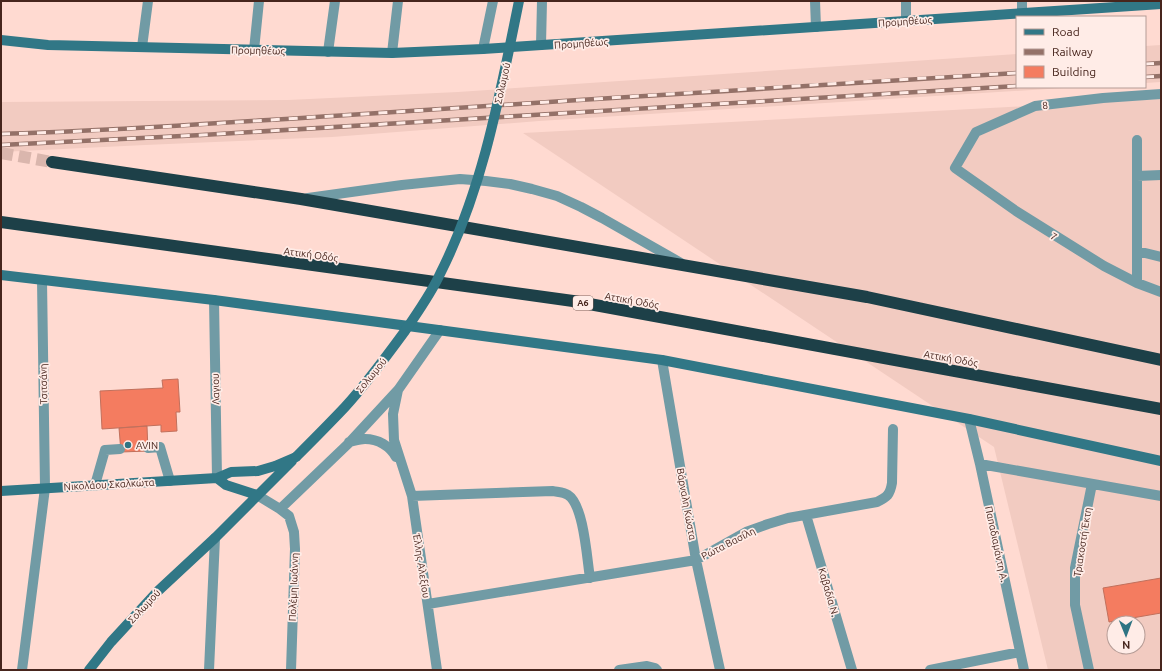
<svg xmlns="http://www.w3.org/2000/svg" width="1162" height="671" viewBox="0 0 1162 671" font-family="Ubuntu,sans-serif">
<rect width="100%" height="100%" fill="#ffdad1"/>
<path fill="#f2cbc1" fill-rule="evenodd" d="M1161,45v37l-16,1v-37z
M1017,54v33h62l-540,34 -207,16 -187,8 -144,7v-50l287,-2 170,-8z
M1161,99v571h-113l-54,-223 -471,-314zM1114,623h24v24h-24z"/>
<path fill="#f47c60" stroke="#c1705c" d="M178,379l2,33h-4l1,19 -16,1v-7l-59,4 -2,-38 63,-3 -1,-8z
M147,426l1,25 -27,1 -2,-24z
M1161,578v35l-52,9 -6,-34z"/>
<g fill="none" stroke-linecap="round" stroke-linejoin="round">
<path stroke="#dab6ad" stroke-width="12" stroke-dasharray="12 6" stroke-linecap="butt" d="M1,153l51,9"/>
<path stroke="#719ba5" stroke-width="10" d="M142,47l6,-46
M308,198l94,-13 58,-6 26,2 24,3 22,5 25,7 24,11 21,11 79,45
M148,448l12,-1 10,34
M95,485l10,-35 15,-1"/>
<path stroke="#719ba5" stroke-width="10" d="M815,1l1,26
M1022,1v12
M906,21v-20
M541,45l1,-44
M483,49l10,-48
M254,50l5,-49
M328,52l7,-51
M392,53l6,-52
M1161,94l-58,4 -68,8 -59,26 -21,36 61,43 88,55 33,17 24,9
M1137,140v143
M1137,176l24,-1
M1137,251l24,6
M214,300l3,178
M662,360l34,200 24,110
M398,390l-5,24 1,26 18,56 25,174
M969,419l11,45 44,206
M349,442c5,-1 11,-3 16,-3 13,0 25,7 31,18
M980,464l181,32
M257,495l23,14 69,-66 49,-53 42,-60
M412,496l141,-5c4,1 11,1 15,4 16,10 19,65 22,83
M280,509l9,7 5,16 1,17 -4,121
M806,515l46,155
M428,604l268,-44 50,-28 22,-8 20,-6 89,-16c10,-5 13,-7 15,-19l1,-54
M22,670l23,-182 -3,-208
M209,670l6,-132
M619,670l28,-4 8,2 2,2
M930,670l90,-18
M1089,670l-14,-65v-37l17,-84"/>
<path stroke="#317786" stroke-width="10" d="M1,40l47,5 344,8 91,-4 678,-45
M1,275l213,25 448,60 307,59 192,42
M217,478l9,7 31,10
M1,491l216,-13 14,-6 27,-1 17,-5 21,-9
M89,670l22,-28 47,-51 57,-53 77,-77"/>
<path stroke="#1d4048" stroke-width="12" d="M52,162l249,37 566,98 294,63
M1,222l572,79 588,108"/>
<defs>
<path id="rail" d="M1145,64l16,-1
M1145,77l16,-1
M1,134c116,-3 232,-12 347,-19 223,-14 446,-30 669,-42
M1,145l201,-10 815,-49"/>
</defs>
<use href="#rail" stroke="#947168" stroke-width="4.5"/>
<use href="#rail" stroke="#ffece7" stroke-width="3" stroke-dasharray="9" stroke-linecap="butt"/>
<path stroke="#317786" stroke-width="10" d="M296,457c16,-16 33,-33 49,-50 22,-24 41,-50 60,-76 12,-18 26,-37 35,-57 43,-85 60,-180 79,-273"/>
</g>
<circle fill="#2f7483" stroke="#ffece7" stroke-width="1.5" cx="128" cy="445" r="4"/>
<g text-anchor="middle" stroke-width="3.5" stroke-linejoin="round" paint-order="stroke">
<rect fill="#ffece7" stroke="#7e615a" stroke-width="1" x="573" y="296" width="20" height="14" rx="3"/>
<g font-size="9" font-weight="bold" fill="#47251d">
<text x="583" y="306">Α6</text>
</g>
<g font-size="10" fill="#47251d" stroke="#ffece7">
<text transform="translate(905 21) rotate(-4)" y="4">Προμηθέως</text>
<text transform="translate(581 43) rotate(-4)" y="4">Προμηθέως</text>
<text transform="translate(258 50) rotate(1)" y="4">Προμηθέως</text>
<text transform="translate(502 83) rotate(-77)" y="4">Σολωμού</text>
<text transform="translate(1045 105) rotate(-7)" y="4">8</text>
<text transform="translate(1054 236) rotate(32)" y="4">7</text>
<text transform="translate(311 254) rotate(8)" y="4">Αττική Οδός</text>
<text transform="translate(632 300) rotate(10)" y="4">Αττική Οδός</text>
<text transform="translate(951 358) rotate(10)" y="4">Αττική Οδός</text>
<text transform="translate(371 375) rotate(-51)" y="4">Σολωμού</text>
<text transform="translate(43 384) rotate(-91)" y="4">Τσιτσάνη</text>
<text transform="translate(215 389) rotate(-91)" y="4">Λαγιου</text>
<text transform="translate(109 484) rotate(-3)" y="4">Νικολάου Σκαλκώτα</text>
<text transform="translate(687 504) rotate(80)" y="4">Βάρναλη Κώστα</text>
<text transform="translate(1082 542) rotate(-81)" y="4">Τριακοστή Έκτη</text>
<text transform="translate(728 543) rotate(-27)" y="4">Ρώτα Βασίλη</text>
<text transform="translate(997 544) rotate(78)" y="4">Παπαδιαμάντη Α.</text>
<text transform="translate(422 566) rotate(81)" y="4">Έλλης Αλεξίου</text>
<text transform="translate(293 587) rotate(-88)" y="4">Πολέμη Ιωάννη</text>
<text transform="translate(829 592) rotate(74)" y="4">Καβαδία Ν.</text>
<text transform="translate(144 606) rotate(-47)" y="4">Σολωμού</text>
</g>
<g font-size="10" fill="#47251d" stroke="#ffece7" text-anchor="start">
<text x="136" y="449">AVIN</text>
</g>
</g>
<rect width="1162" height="671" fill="none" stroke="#47251d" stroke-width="4"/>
<rect x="1016" y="16" width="130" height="72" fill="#ffece7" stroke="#b59c96"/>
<rect x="1024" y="29" width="20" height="6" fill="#317786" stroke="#b59c96"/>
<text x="1052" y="36" font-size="12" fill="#47251d">Road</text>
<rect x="1024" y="49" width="20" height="6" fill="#947168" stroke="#b59c96"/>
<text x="1052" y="56" font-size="12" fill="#47251d">Railway</text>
<rect x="1024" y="66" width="20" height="12" fill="#f47c60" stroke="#b59c96"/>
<text x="1052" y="76" font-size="12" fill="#47251d">Building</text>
<g transform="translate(1126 635) rotate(179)"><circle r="19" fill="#ffece7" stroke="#b59c96"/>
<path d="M0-3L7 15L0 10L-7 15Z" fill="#2f7483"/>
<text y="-6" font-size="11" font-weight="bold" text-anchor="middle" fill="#47251d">N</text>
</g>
</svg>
